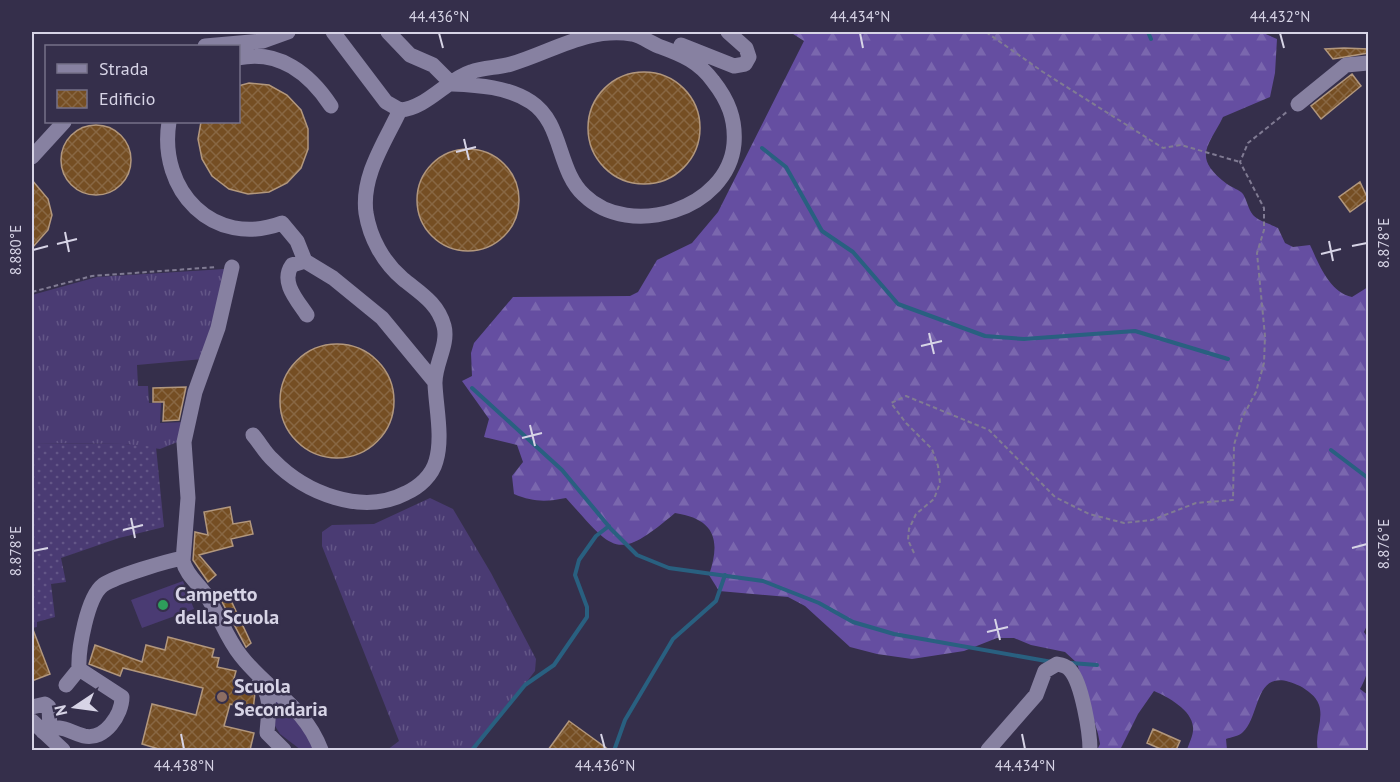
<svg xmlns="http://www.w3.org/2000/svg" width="1400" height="782" viewBox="0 0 1400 782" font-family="'PT Sans',sans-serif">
<defs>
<pattern id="grass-tufts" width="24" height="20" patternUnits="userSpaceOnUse" patternTransform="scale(1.5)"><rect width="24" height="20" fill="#4a3b73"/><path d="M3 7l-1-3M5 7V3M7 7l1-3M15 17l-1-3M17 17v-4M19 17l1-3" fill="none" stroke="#635687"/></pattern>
<pattern id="forest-firs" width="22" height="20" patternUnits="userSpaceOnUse" patternTransform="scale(1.5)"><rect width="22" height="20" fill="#654ea1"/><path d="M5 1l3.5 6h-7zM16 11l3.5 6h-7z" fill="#7a67ae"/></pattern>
<pattern id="garden-dots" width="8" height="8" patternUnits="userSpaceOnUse" patternTransform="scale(1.5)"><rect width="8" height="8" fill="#4a3b73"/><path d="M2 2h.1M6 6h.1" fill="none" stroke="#635687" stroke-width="1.8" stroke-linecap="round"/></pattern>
<pattern id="building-cross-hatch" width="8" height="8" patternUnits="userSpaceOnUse" patternTransform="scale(1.5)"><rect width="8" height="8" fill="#754e23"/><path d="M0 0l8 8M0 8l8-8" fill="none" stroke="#886743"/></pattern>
</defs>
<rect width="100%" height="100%" fill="#352f4b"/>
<path fill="url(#grass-tufts)" d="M224,269l4,1 -25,89 -66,6 1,21h10l1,17h12l-1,20 24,-1 -4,19 -20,8 -35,-5 -93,-1v-148l65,-18z
M430,498l23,11 38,64 45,86 -1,12 -60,79h-88l12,-9 -77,-195v-14l10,-7 42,-1z"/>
<path fill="url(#forest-firs)" d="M790,32h471l16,7 -2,34 -5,24 -47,20c-14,29 -32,40 4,67 5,4 12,5 16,10 4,6 5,15 10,21 5,6 18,9 25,13l7,15 8,4 17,-2c9,19 19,47 42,52l16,-10v336l-4,9c11,15 5,42 -4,57l8,6v55h-50c-4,-15 6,-30 1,-45 -3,-9 -12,-15 -19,-19 -47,-23 -38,28 -57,46 -3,4 -12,5 -17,7l1,11h-40c2,-7 7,-16 6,-23 -1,-17 -25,-30 -39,-36l-16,23 -18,36h-23l3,-6 -2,-10 -21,-71 -12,-11 -34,-7 -17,-7h-17l-33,13 -52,8 -35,-5 -27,-7 -45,-41 -17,-9 -69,-6 -10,-16c12,-35 6,-56 -34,-62 -59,50 -61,38 -109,-15 -20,4 -33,4 -52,-4l-2,-18 11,-14 -6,-17 -33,-8 5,-18 -27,-38 10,-5 -1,-23 3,-10 39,-46 117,-1 8,-4 19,-32 35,-17 26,-31 86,-171z"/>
<path fill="#4a3b73" d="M183,581l11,28 -52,19 -11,-28z
M276,694l45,56h-20l-21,-16 -5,-8z"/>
<path fill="url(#garden-dots)" d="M32,443l93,1 31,3 8,80 -45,11 -58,20 5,24 -15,2 4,33 -18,5v5l-5,1z"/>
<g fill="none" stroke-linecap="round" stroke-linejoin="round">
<path stroke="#296080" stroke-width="4" d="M1148,32l3,7
M762,148l24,19 36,64 31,21 45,52 87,32 39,3 111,-8 93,28
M472,388l90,82 49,59 26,26 32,13 94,13 56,22 34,19 41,12 158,28
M1331,450l37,28
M1071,663l26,2
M615,748l10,-28 48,-81 43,-38 9,-26
M472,750l53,-65 29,-20 33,-48v-10l-12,-32 4,-15 17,-24 13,-10"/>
</g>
<path fill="url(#building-cross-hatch)" stroke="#b2977d" stroke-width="1.5" d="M1344,48l24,1v4l-35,6 -8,-10z
M588 128a56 56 0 1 1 112 0a56 56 0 1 1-112 0Z
M1352,74l9,12 -40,33 -10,-13z
M249,83l20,2 18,10 14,15 7,19v20l-7,19 -14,15 -18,9 -21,2 -19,-5 -17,-13 -10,-17 -4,-20 3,-17h37v-36z
M61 160a35 35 0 1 1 70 0a35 35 0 1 1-70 0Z
M417 200a51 51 0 1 1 102 0a51 51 0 1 1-102 0Z
M32,180l16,19 4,16 -4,15 -16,18z
M1360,182l8,17 -18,13 -11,-15z
M280 401a57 57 0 1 1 114 0a57 57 0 1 1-114 0Z
M186,387l-7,33 -16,1 1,-19h-11v-14z
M230,507l3,17 17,-3 3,13 -22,5 2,7 -34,9 17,20 -8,7 -15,-22 2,-28 13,3 -4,-23z
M228,594l23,49 -5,4 -26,-49z
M32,627l18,47 -18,7z
M168,637l46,12 -2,8 7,1 -2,9 19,4 -3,11 17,5 5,6 -2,17 -23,-6 -6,22 30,7 -4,17h-88l-20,-6 10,-40 44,11 7,-27 -80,-20 -3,8 -31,-12 6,-19 47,17 4,-17 19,5z
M569,721l40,29h-61z
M1153,729l27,12 -4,9h-13l-16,-7z"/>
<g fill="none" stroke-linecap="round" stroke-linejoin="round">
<path stroke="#807b93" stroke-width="2" stroke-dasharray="4.5 3" stroke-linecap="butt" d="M986,32l57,40 120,76 18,-3 59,17
M32,292l60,-16 125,-9
M914,553l-6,-13 1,-11 7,-15 18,-15 6,-16 -2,-17 -6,-17 -26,-26 -15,-20 15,-7 83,34 66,67 34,17 35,9 28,-3 44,-17 37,-3 1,-55 8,-27 14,-26 8,-29 1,-27 -8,-83 7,-23v-22l-24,-46 8,-19 40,-32"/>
<path stroke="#8781a1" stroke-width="15" d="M333,32l53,70 14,8c27,-2 46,-30 71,-38 13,-5 27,-4 40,-8 41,-12 76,-37 121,-30 10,2 20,10 29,13 22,8 38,15 52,34 15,19 23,38 21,63 -6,65 -104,96 -150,51 -27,-25 -21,-72 -53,-93 -23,-15 -52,-17 -79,-18l-19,-19 -23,-10 -22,-23
M681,45l53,21 11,-2 4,-7 -3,-9 -18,-16
M205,46l58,-5 25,-9
M238,58c41,-9 72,16 93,48
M1298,104l48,-39 22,-2
M169,122c-11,68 44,127 113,101l15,18 8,20 28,17 49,40 52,63
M32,157l32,-35
M305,261l-13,4c-12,17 5,35 15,50
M232,267l-14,61 -23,64 -11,50 4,56 -5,63c3,14 16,23 23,34 13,19 20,43 35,61 28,36 63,49 80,94
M253,435c7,8 12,18 20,25 32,33 89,56 133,33 13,-6 26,-17 30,-32 7,-24 0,-53 -1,-77 -1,-19 14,-39 9,-58 -6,-23 -24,-33 -41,-47 -20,-17 -33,-41 -37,-66 -5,-37 19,-71 34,-103
M259,683c14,11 9,33 8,50l17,17
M66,685l13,-16
M32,707l13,-3 4,3 1,22
M32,721l31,29
M43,732c20,-9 23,-1 41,4 21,5 38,-22 38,-39l-43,-28c-1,-19 8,-72 24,-84 13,-9 64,-24 80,-27
M988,750l48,-55 9,-24 12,-7c5,1 10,2 13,6 12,13 20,63 20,80"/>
</g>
<path fill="none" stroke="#d7d4e6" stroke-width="2" d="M439,33l4,15M860,33l3,15M1280,33l4,15M464,139l5,21M456,152l20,-5M65,232l4,20M1329,241l4,20M57,244l20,-5M1352,246l15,-3M33,250l15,-4M1321,254l20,-5M929,333l5,21M921,346l21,-5M530,425l5,21M522,438l20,-5M131,518l4,20M123,530l20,-5M1352,548l15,-4M33,551l15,-3M995,619l5,21M987,632l21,-5M181,734l3,15M601,734l4,15M1022,734l3,15"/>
<circle fill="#2e9e5b" stroke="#352f4b" stroke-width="2" cx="163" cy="605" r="6"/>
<circle fill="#8d6e63" stroke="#352f4b" stroke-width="2" cx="222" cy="697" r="6"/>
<g text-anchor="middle" stroke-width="5" stroke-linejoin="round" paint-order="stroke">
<g font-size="20" font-weight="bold" fill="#d7d4e6" stroke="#352f4b" text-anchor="start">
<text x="175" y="601">Campetto<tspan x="175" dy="23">della Scuola</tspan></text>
<text x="234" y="693">Scuola<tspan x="234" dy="23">Secondaria</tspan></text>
</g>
</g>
<rect width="1400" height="782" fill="none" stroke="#352f4b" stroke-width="66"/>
<rect x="45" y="45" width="195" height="78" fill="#352f4b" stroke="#767189" stroke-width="1.5"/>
<rect x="57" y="64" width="30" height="9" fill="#8781a1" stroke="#767189" stroke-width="1.5"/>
<text x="99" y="75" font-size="18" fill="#d7d4e6">Strada</text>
<rect x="57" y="90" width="30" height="18" fill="url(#building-cross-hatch)" stroke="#767189" stroke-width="1.5"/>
<text x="99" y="105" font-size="18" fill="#d7d4e6">Edificio</text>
<g transform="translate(75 707) rotate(257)" stroke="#352f4b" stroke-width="4.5" paint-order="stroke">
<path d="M0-4.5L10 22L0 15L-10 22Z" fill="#d7d4e6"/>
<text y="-9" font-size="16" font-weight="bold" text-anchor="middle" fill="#d7d4e6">N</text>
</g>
<rect x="33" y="33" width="1334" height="716" fill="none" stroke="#d7d4e6" stroke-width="2"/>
<g font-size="15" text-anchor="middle" fill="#d7d4e6">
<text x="439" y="22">44.436°N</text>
<text x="860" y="22">44.434°N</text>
<text x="1280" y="22">44.432°N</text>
<text transform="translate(1384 243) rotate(-90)" y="5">8.878°E</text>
<text transform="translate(16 250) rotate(-90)" y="5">8.880°E</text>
<text transform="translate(1384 544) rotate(-90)" y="5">8.876°E</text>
<text transform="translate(16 551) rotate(-90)" y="5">8.878°E</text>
<text x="184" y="771">44.438°N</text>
<text x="605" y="771">44.436°N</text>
<text x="1025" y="771">44.434°N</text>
</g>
</svg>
